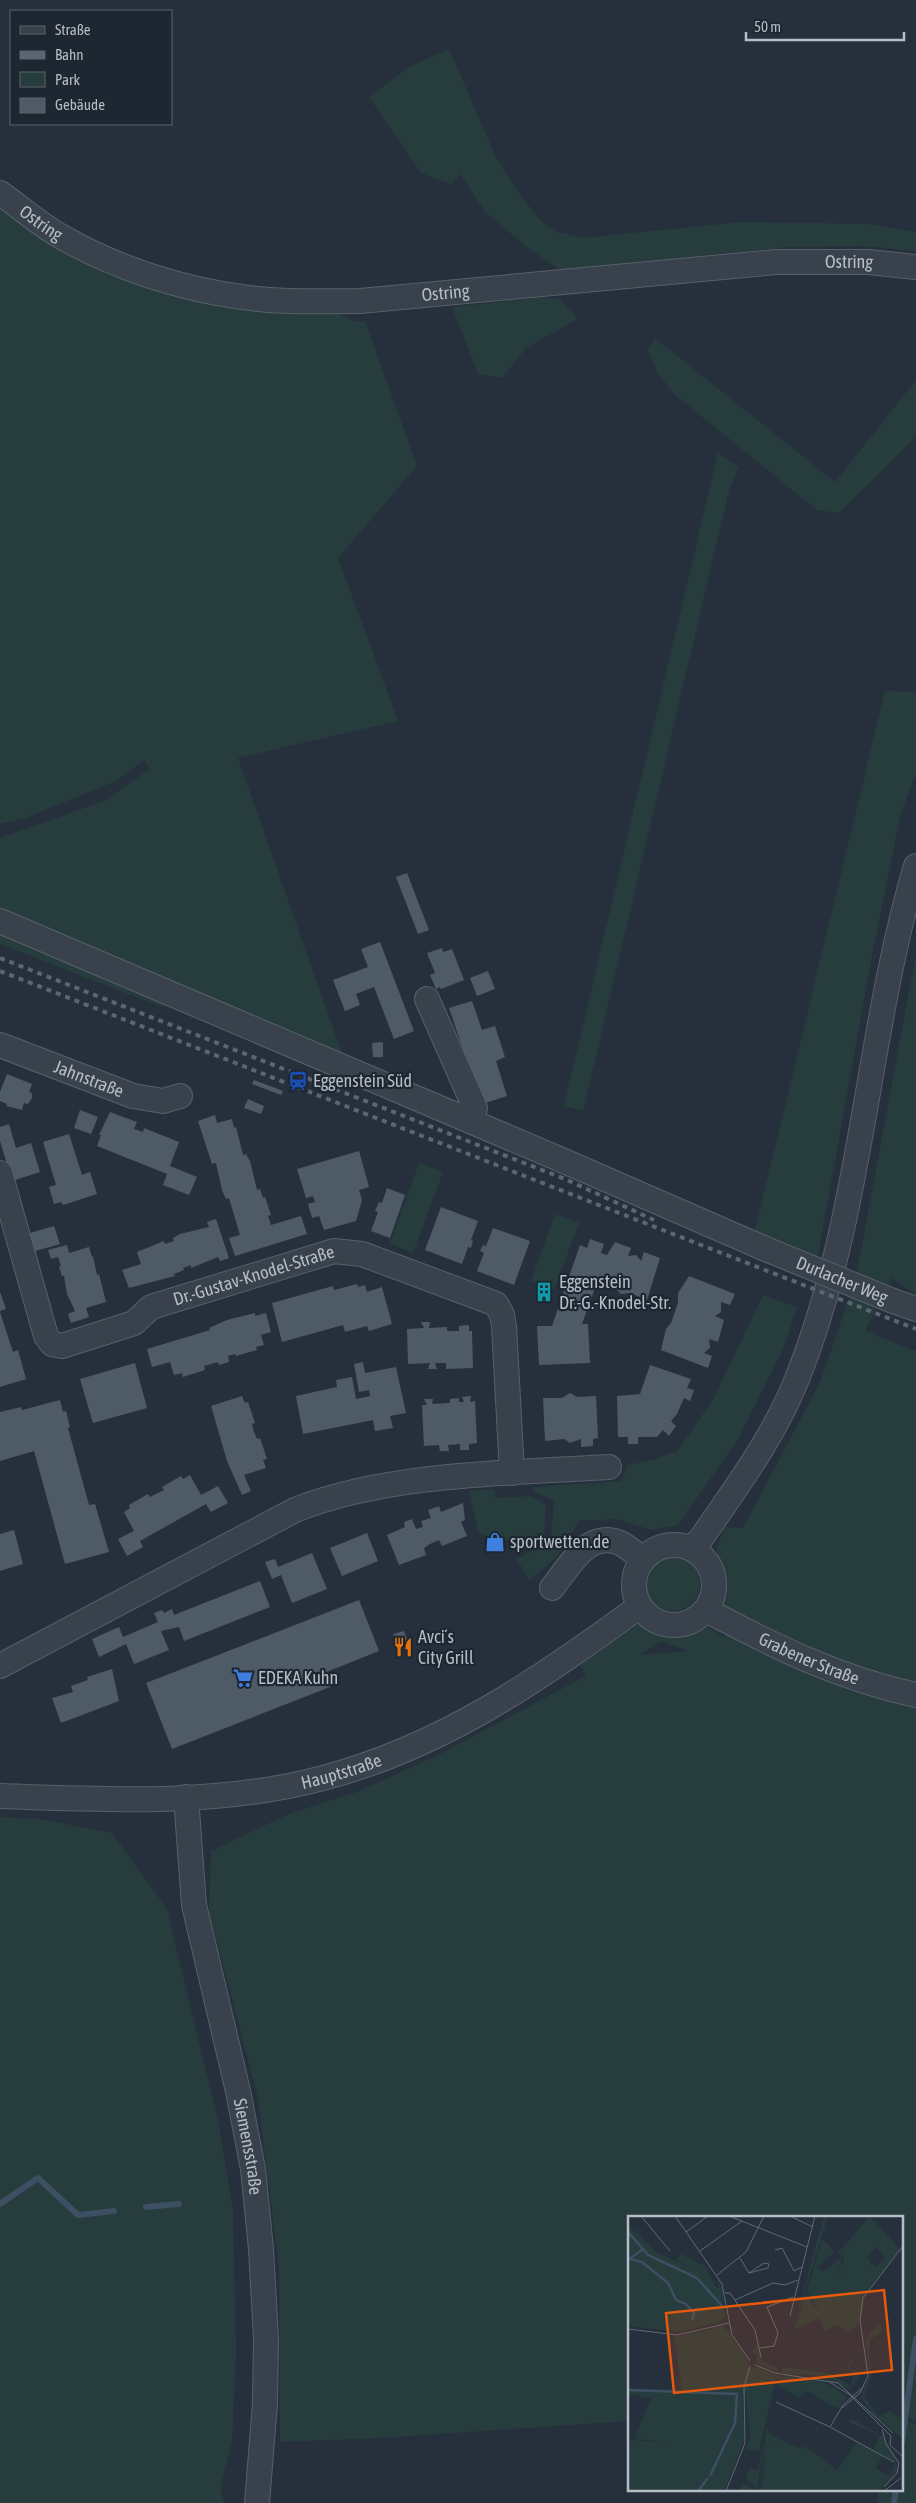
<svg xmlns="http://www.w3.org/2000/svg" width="916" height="2503" viewBox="0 0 916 2503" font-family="'Asap Condensed',sans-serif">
<rect width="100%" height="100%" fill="#26303c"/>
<path fill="#273c3d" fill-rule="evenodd" d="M449,49l46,106 23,37 21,27 15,12 28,7 160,-16 127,2 47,8v19l-55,-5 -72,1 -229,23 -33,-23 -41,-34 -26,-39 -9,10 -30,-11 -52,-76 40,-30z
M0,208l46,33 58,32 69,22 52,11 65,7 49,1 17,8 9,-1 52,145 -79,92 60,163 -160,37 107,304 -345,-148v-76l104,-37 46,-32 -6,-9 -28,21 -88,36 -28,7z
M546,297l14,3 18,19 -52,29 -24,30 -24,-4 -26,-67z
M655,338l180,144 81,-102v57l-77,76 -22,-3 -142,-115 -18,-23 -9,-22z
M718,453l21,14 -10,23 -146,621 -19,-5z
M885,691l31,1v82l-15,39 -28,137 -56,310 -63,-25z
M0,927l168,72 -4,9 -164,-64z
M916,954v341l-24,-17 -27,53 51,20v1071l-14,-7v-198h-272v204l-250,17 -100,4 -1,-175 -21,-169 -49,-187 2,-60 80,-38 66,-21 83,-38 146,-78 -6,-11 59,-41 70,4 16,9 11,-20 -13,-11 -6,-24v-35l7,-20 19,1 77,-146 36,-104zM661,1641l28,10 -49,4z
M419,1163l24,9 -30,81 -24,-10h1z
M555,1214l24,9 -25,67 -23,-9z
M763,1295l34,12 -13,40 -47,94 -59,84 -27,5 -35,-11 -37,2 -22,36 -28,24 -12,-22 34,-19 3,-39 -21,-10 1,-4 87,-6 7,-16 29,-6 12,-6h7l38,-55z
M494,1489l1,9 37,-2 14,9 -2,33 -22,10 -6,-11 -5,-1v6l-32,-8 -10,-43z
M646 1584a27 27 0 1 1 54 0a27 27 0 1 1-54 0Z
M0,1817l39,2 73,14 55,76 51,212 15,89 3,143 -4,89 -12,48 5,13h-225z
M902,2418l14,7v78h-39l2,-14h23z"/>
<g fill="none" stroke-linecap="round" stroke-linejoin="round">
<path stroke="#3c4f63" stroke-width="6" d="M0,2204l38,-26 40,37 36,-4
M146,2207l33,-3
M902,2441l14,-103
M894,2503l2,-14"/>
</g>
<path fill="#4e5b67" d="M407,873l22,57 -11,4 -22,-57z
M380,942l34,89 -20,8 -20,-52 -18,7 4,11 -15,6 -12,-31 35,-13 -7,-18z
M442,948l1,4 9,-3 12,31 -23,9 -1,-2 -4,2 -6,-14 5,-2 -8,-20z
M488,971l7,18 -18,7 -7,-18z
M472,1001l10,29 13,-4 10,31 -9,4 11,35 -22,7 -15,-33 -21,-62z
M383,1042v15h-10l-1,-14z
M7,1074l25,10 -3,8 3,1v5l-4,6 -4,-1 -2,7 -16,-4 1,-2 -7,-3v-9z
M254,1080l29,11 -2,4 -29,-11z
M248,1099l16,7 -3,8 -17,-6z
M80,1110l18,7 -7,17 -17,-6z
M110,1112l27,10 -3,7 9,3 1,-4 35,14 -9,24 27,11 -8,18 -26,-10 4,-11 -70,-28 4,-11h-2z
M215,1115l2,8 15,-4 2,9 2,-1 7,28 3,-1 4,7 7,29 3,-1 3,9 2,-1 6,18 -3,1 3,9 30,-9 6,18 -72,22 -6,-18 11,-3 -11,-37 -3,1 -4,-9 -6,-27 -4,1 -14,-43z
M9,1124l7,24 15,-5 9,29 -28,9 -12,-40v-14z
M69,1134l13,41 8,-3 7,22 -34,11 -2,-3 -7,2 -5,-17 7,-2 -13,-43z
M359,1151l10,36 -10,3 3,10 -6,21 -32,9 -5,-14 -7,2 -4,-14 7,-2 -2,-6 -7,2 -9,-29z
M387,1188l18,7 -15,43 -19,-7 7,-19 -3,-1 4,-9 3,1z
M441,1207l37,14 -7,19 2,1 -2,7 -3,-1 -6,17 -37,-14z
M216,1219l13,39 -9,3 -2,-4 -27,11v-3l-8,3 1,2 -10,4 1,2 -46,12 -7,-18 19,-6 -4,-12 27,-11 1,3 9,-3 -1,-3 7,-4 29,-7 -2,-5z
M54,1226l6,18 -28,8 -5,-18z
M493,1228l37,13 -16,44 -37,-14 7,-18 -4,-2 3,-6 3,1z
M590,1239l14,5 -3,9 6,2 8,-13 16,6 -3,8 8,-1 5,6 3,-9 16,6 -13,42 -17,-7 -9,1 -6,-6 -18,-6 -15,42h6l2,39 -51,2 -2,-39h15l28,-81 7,3z
M67,1245l2,8 20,-6 3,10 1,-1 4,19 2,-1 7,28 -20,6 3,9 -18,6 -3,-9 7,-3 -8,-17 -3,-18h-2l-3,-9 2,-1 -3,-9 -7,2 -3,-9z
M689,1276l46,18 -5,11 -9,-3v10l-6,4 9,4 -6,22 -9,-3 1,9 -6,5 8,3 -4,12 -47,-18 5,-21 5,-6 7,-20v-10z
M357,1284l1,3 7,-2 2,7 15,-5 10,37 -23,7 -2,-5 -22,6 -2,-7 -61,17 -10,-39 61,-17 1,4z
M540,1287l10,3 -3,8 -10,-4z
M0,1292l6,17 -6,2z
M0,1312l13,40 5,-2 8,29 -26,8z
M255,1313v3l11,-3 5,19 -10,3 3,10 -8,2 1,3 -21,6 -1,-2 -7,2 1,6 -10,3 -1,-3 -14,4 1,4 -22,7 -1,-4 -8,2 -4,-13 -18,5 -5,-18 63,-19 -1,-2 18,-8z
M421,1322h9l-1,6 18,-1v4h12v-5l10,-1v6h3l1,37 -27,1v-6h-11l2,6h-9l2,-6 -22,1 -1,-35 17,-1z
M363,1362l2,11 31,-6 10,46 -16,3 3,12 -18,3 -2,-11 -70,14 -7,-38 41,-9 -1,-7 16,-3 4,22 14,-3 -1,-6 -10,2 -5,-28z
M135,1363l12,45 -54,15 -13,-44z
M650,1365l41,14 -4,9 7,2 -4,11 -6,-3 -7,16 -6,7 5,5 -7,10 -6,-6 -6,7h-19v7h-10v-7h-10l-1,-41 23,-2z
M570,1393l7,4 19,-1 2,42 -5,1v7l-12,1v-8l-11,4 -6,-4 -19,2 -2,-43h19z
M242,1396l3,7 3,-1 7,21 -3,1 2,8 3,7 3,-1 7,21 -4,1 3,8 -22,7 7,16 -9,4 -15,-34 -16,-55z
M471,1396l-1,6 5,-1 2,42 -8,1v6h-9v-6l-12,1 1,6h-9l-1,-6 -15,1 -2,-41h5l-3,-6h9l-1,5 18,-1v-4l9,-1v4h5l-2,-5z
M60,1400l3,12 3,-1 4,16 -2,1 21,77 6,-1 14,48 -44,12 -31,-113 -34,10v-49l21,-5 1,3z
M190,1475l11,20 17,-9 10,17 -17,9 -5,-8 -66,37 3,6 -16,9 -9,-17 16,-8 -10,-19 6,-4 -1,-3 19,-11 2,3 14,-7 -2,-3 19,-11 2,3z
M463,1503l2,17 -4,2 6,14 -25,10 -3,-6 -9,4 -6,4 2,7 -27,10 -12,-30 18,-8 -1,-5 8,-3 4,10 7,-2 -2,-6 10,-3 -3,-8 11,-4 2,6z
M14,1530l9,34 -23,7v-37z
M367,1533l11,28 -36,15 -12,-28z
M312,1553l15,36 -35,14 -11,-28 -9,4 -7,-17 10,-3 3,8z
M260,1581l10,26 -86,34 -5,-14 -18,4 8,19 -35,14 -8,-20 -27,13 -7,-18 27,-12 4,10 35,-15 -4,-9 8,-3 2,3 8,-4 2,6z
M359,1600l20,51 -55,22 6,14 -158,62 -26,-66z
M404,1631l5,15 -10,4 -6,-16z
M112,1669l7,32 -58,22 -9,-25 21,-6 -2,-6 17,-6 -1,-3z"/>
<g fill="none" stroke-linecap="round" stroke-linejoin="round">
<defs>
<g id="minor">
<path id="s1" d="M0,193c20,14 40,32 62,44 54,31 119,52 180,60 39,6 79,4 118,4l416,-39h93l47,5"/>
<path d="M0,921l557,237 211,92"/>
<path d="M427,999l48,109 -5,13"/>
<path id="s2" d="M0,1045l133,51 30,5 17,-5"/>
<path id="s3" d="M0,1173l46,163 6,8 10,2 72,-23 17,-16 183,-56 28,3 134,50 6,11 2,11 8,147"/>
<path d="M893,1301l23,8"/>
<circle cx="674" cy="1585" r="40"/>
<path d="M691,1548l9,-8c35,-51 74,-103 97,-161 66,-164 69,-345 119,-513"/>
<path d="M552,1588c17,-21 36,-59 68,-45 8,4 16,11 23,16"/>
<path id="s4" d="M706,1610c70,37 132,68 210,85"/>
<path d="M0,1666l295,-156c93,-37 215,-37 314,-43"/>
<path id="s5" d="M0,1796c106,4 219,10 323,-18 119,-31 219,-100 317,-172"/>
<path id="s6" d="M186,1797l8,108 44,186 15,78 8,80 5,90 -1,64 -8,100"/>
</g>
</defs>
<use href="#minor" stroke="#57606a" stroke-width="26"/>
<use href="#minor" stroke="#39424c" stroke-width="24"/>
<path stroke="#5c6673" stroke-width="4" stroke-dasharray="5 5" stroke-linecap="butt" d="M0,958l565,221 89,41
M0,971l916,358"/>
<defs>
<g id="minor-bridge">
<path id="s7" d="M768,1250l125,51"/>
</g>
</defs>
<use href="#minor-bridge" stroke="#57606a" stroke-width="26" stroke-linecap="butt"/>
<use href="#minor-bridge" stroke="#39424c" stroke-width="24"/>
</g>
<defs>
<symbol id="station-bare" viewBox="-9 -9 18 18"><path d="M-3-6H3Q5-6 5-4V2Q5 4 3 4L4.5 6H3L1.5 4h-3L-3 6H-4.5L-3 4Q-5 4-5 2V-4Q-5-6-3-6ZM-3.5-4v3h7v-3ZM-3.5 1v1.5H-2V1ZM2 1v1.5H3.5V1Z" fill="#1a4fb4" stroke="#1e2731" stroke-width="2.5" paint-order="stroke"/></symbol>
<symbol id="building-bare" viewBox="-9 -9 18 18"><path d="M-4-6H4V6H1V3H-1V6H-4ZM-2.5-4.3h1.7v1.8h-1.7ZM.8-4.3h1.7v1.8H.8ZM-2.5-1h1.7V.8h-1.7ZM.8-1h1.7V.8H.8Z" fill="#0f9aa8" stroke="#1e2731" stroke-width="2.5" paint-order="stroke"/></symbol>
<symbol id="shop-bare" viewBox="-9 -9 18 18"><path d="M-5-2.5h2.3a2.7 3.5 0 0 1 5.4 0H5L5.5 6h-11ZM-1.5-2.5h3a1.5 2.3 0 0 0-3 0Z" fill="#3f7fe0" stroke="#1e2731" stroke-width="2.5" paint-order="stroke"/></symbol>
<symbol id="restaurant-bare" viewBox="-9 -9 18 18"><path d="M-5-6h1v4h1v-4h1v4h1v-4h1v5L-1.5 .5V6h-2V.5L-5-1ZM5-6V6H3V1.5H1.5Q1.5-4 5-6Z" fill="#e8710a" stroke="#1e2731" stroke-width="2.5" paint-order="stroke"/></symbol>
<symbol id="supermarket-bare" viewBox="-9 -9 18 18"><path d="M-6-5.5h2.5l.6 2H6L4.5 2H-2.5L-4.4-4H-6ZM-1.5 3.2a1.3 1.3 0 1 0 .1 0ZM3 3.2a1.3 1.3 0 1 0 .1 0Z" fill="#3f7fe0" stroke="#1e2731" stroke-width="2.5" paint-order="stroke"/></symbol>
</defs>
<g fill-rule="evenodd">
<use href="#station-bare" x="284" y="1067" width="28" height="28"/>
<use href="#building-bare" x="530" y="1278" width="28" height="28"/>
<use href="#shop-bare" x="481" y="1528" width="28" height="28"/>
<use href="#restaurant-bare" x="389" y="1633" width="28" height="28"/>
<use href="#supermarket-bare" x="229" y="1664" width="28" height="28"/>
</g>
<g text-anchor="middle" stroke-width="4.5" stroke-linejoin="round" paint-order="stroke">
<g font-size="18" fill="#b5bdc7" stroke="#1e2731">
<text dy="6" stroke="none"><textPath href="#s1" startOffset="51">Ostring</textPath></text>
<text dy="6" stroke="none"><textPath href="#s1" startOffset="876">Ostring</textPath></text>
<text dy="6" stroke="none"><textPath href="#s1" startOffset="471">Ostring</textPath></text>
<text dy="6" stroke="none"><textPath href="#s2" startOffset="95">Jahnstraße</textPath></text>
<text dy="6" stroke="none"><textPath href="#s3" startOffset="396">Dr.-Gustav-Knodel-Straße</textPath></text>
<text dy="6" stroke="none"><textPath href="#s7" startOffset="80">Durlacher Weg</textPath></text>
<text dy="6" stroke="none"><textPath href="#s4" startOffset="114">Grabener Straße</textPath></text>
<text dy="6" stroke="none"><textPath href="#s5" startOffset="344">Hauptstraße</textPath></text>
<text dy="6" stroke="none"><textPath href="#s6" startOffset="356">Siemensstraße</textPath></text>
</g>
<g font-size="18" fill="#b5bdc7" stroke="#1e2731" text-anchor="start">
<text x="313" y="1087">Eggenstein Süd</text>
<text x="559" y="1288">Eggenstein<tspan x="559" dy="21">Dr.-G.-Knodel-Str.</tspan></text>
<text x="510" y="1548">sportwetten.de</text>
<text x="418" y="1643">Avci´s<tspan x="418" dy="21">City Grill</tspan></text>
<text x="258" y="1684">EDEKA Kuhn</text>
</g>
</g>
<g transform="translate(628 2216)">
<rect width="275" height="275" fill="#26303c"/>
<path d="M196,0h4l-30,98h-1zM242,0l30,33 -37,47 -4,29 -12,6 -9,-6 -14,6 -5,-13 -25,12 12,-37 9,14 4,3 -12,-19 15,-52 13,13 -17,15 5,5 17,-14 2,4 -6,8 11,12 -10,-13 6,-6 1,-4 -6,-6zM248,31l9,10 -10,10 -3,-3 -3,3 2,-6 -4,-3zM1,6l25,29 34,16 -12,-7 5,-6 16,8 -4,7 4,-6 6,1 13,23 3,1 -2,-9 6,12 2,26 -6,5 -38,10 -53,-6v-67l3,-3 -3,-4v-26l13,12zM250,107l5,7 -14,11 2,36 -7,20 15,20 10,-6 11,7 3,-5v26l-31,-26 -11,-16 9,-24 -5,-32zM96,110l24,35v7l7,-1 25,9 42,5 21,12 3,6 -8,10 -31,-18 -8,7 -21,-12 2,-6 -4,-2 -17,73 -13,-2 4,-13 -4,-40h-3l1,45 -20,50h-96v-51l44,2 -38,-3 17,-41 -23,-4v-6l54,2 -8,-53zM130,129l5,17 15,6 -1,4 -20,-9 -1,-8 -5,-4zM232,134l-11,17 11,7 -10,16 -29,-14 -40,-3 2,-6 49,7 19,12 3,-12 -7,-8zM223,203l33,18 11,19 3,12 -9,14 -12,9h-116l8,-54 -10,54 8,-64 2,6 12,7 20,9 4,-3 32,24 20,-28 25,14 -6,12 14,9 5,-15 -21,-13 6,-13 -31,-14zM138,211l-9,64h-19l5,-8 12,7 1,-4 -10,-7 4,-11 8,3z" fill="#273c3d" fill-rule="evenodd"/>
<path fill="none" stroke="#3c4f63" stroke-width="2.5" d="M0,16l15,17 -15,11M15,33l5,6 49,23 25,28M2,43l12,3 26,21 8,17 10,4 8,9 -2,7M0,174l109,4 -2,29 -25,53M70,275l10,-13"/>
<path fill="none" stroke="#5f6874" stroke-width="1" d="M13,0l29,35M47,0l47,68 10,51 18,26M101,0l78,31M162,0l23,11M58,16l22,-16M147,34l7,-2 12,23 8,-4M72,35l42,-30M112,42l9,15 19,-5 1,-4 -5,-1 -15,10M89,59l29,-23 18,-36M97,77h5l25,37 6,27M107,84l38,-17 12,2 13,-5M162,100l25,-100M0,113l49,6 52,-12M132,132l14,-2 4,-13 -11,-26 26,-10M127,149l20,8 63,10 55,50M200,165l22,14 41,41M148,186l54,25 64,35M214,192l18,-15 8,-17 -8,-56 3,-22 40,-52M202,211l13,-22 19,-17M254,213l4,15 13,19 -2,10 -13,14M263,220l-1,9 13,12M98,275l19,-48 -1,-56 6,-21M256,275l17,-13"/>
<path fill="#e8590c" fill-opacity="0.15" stroke="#e8590c" stroke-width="2.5" d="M256,74l8,80 -218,23 -8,-80z"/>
<rect width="275" height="275" fill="none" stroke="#b5bdc7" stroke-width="2.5"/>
</g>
<rect x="10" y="10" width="162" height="115" fill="#1e2731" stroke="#5a636d"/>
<rect x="20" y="26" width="25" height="8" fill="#39424c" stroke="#5a636d"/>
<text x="55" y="35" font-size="15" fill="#b5bdc7">Straße</text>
<rect x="20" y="51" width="25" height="8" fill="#5c6673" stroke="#5a636d"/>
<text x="55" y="60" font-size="15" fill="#b5bdc7">Bahn</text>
<rect x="20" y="72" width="25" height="15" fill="#273c3d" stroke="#5a636d"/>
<text x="55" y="85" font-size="15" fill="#b5bdc7">Park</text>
<rect x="20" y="98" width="25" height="15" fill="#4e5b67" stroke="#5a636d"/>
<text x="55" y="110" font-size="15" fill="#b5bdc7">Gebäude</text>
<path d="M746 32v8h158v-8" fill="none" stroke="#b5bdc7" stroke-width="2.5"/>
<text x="754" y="32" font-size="15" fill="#b5bdc7" stroke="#1e2731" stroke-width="4" paint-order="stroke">50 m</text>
</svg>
